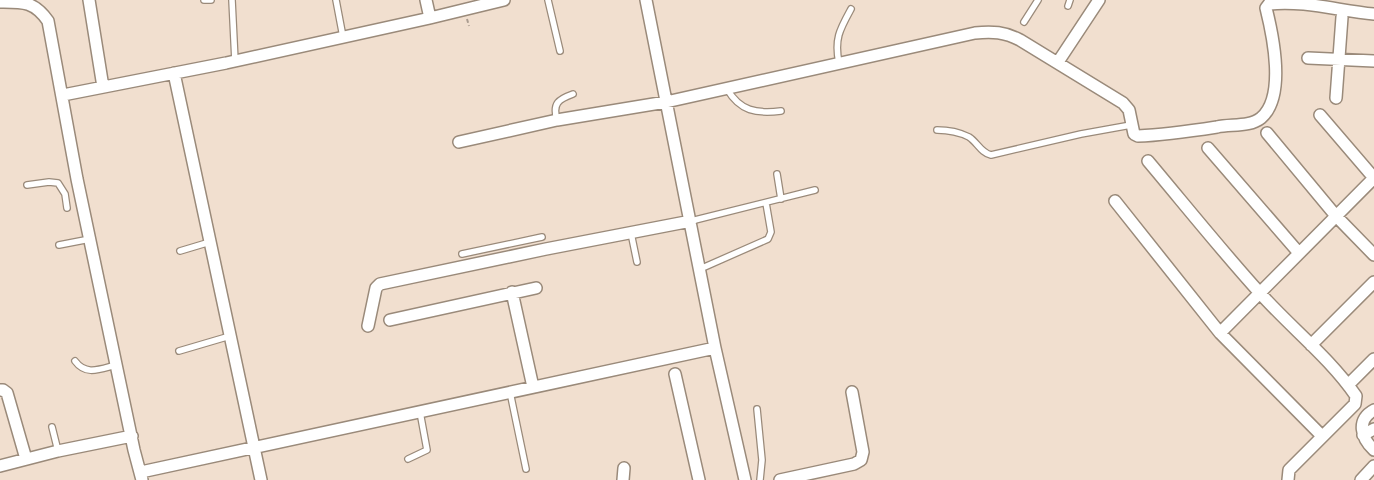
<svg xmlns="http://www.w3.org/2000/svg" width="1374" height="480" viewBox="0 0 1374 480" font-family="'Asap Condensed',sans-serif">
<rect width="100%" height="100%" fill="#f1dfcf"/>
<g fill="none" stroke-linecap="round" stroke-linejoin="round">
<defs>
<path id="service" d="M204,0h7
M232,0l3,61
M336,0l7,37
M548,0l12,51
M1068,6l2,-6
M1024,22l14,-22
M839,63c-5,-24 1,-34 12,-54
M727,89c13,22 29,25 54,22
M557,120c-5,-17 2,-21 16,-26
M937,130c10,0 22,2 32,7 8,5 12,16 22,18l90,-21 50,-9
M777,174l4,25
M27,185l22,-3 9,1 7,11 2,14
M691,221l124,-31
M631,233l6,29
M59,245l31,-6
M180,251l30,-9
M462,254l80,-17
M700,269l68,-30 3,-7 -5,-29
M179,351l51,-15
M75,361c11,15 25,8 41,4
M510,392l16,77
M757,409l5,51 -2,20
M52,427l6,24
M408,459l19,-9 -7,-38"/>
<path id="minor" d="M89,0l14,87
M426,0l4,18
M646,0l69,348 30,132
M0,2c23,0 34,-1 48,19l29,158 57,271 8,30
M1308,58l66,3
M1058,62l41,-62
M174,73l87,407
M63,95l163,-32 204,-45 74,-18
M1336,98l6,-81
M1320,115l54,63
M1267,133l69,83 38,39
M459,142l98,-22 109,-18 309,-69c17,-2 30,-1 45,7l103,63 6,7 5,24 4,2c27,-1 53,-5 79,-9 14,-3 33,0 44,-9 25,-21 12,-82 5,-110l3,-4c35,-4 71,7 105,10
M1208,148l91,105
M1148,161c37,44 73,89 111,131 32,36 70,65 97,104l-1,8 -66,66 -1,10
M1115,201l105,132 102,103
M512,292l21,95
M390,320l146,-32
M368,326l8,-38 4,-4 166,-35 145,-28
M1220,333l154,-155
M1311,345l63,-63
M675,374l24,106
M1348,385l26,-26
M0,390h3l4,3 19,66
M1374,410c-18,10 -13,28 0,40
M1363,435l11,-6
M0,466l58,-15 74,-15
M141,472l574,-124
M623,480l1,-12
M780,480l74,-16 7,-4 2,-8 -11,-60
M1361,480l13,-14"/>
</defs>
<use href="#service" stroke="#9a8a7a" stroke-width="8"/>
<use href="#minor" stroke="#9a8a7a" stroke-width="14"/>
<path stroke="#aa9c90" stroke-width="2" stroke-dasharray="4 2.5" stroke-linecap="butt" d="M467,19l2,7"/>
<use href="#service" stroke="#fff" stroke-width="5.5"/>
<use href="#minor" stroke="#fff" stroke-width="11"/>
</g>
</svg>
